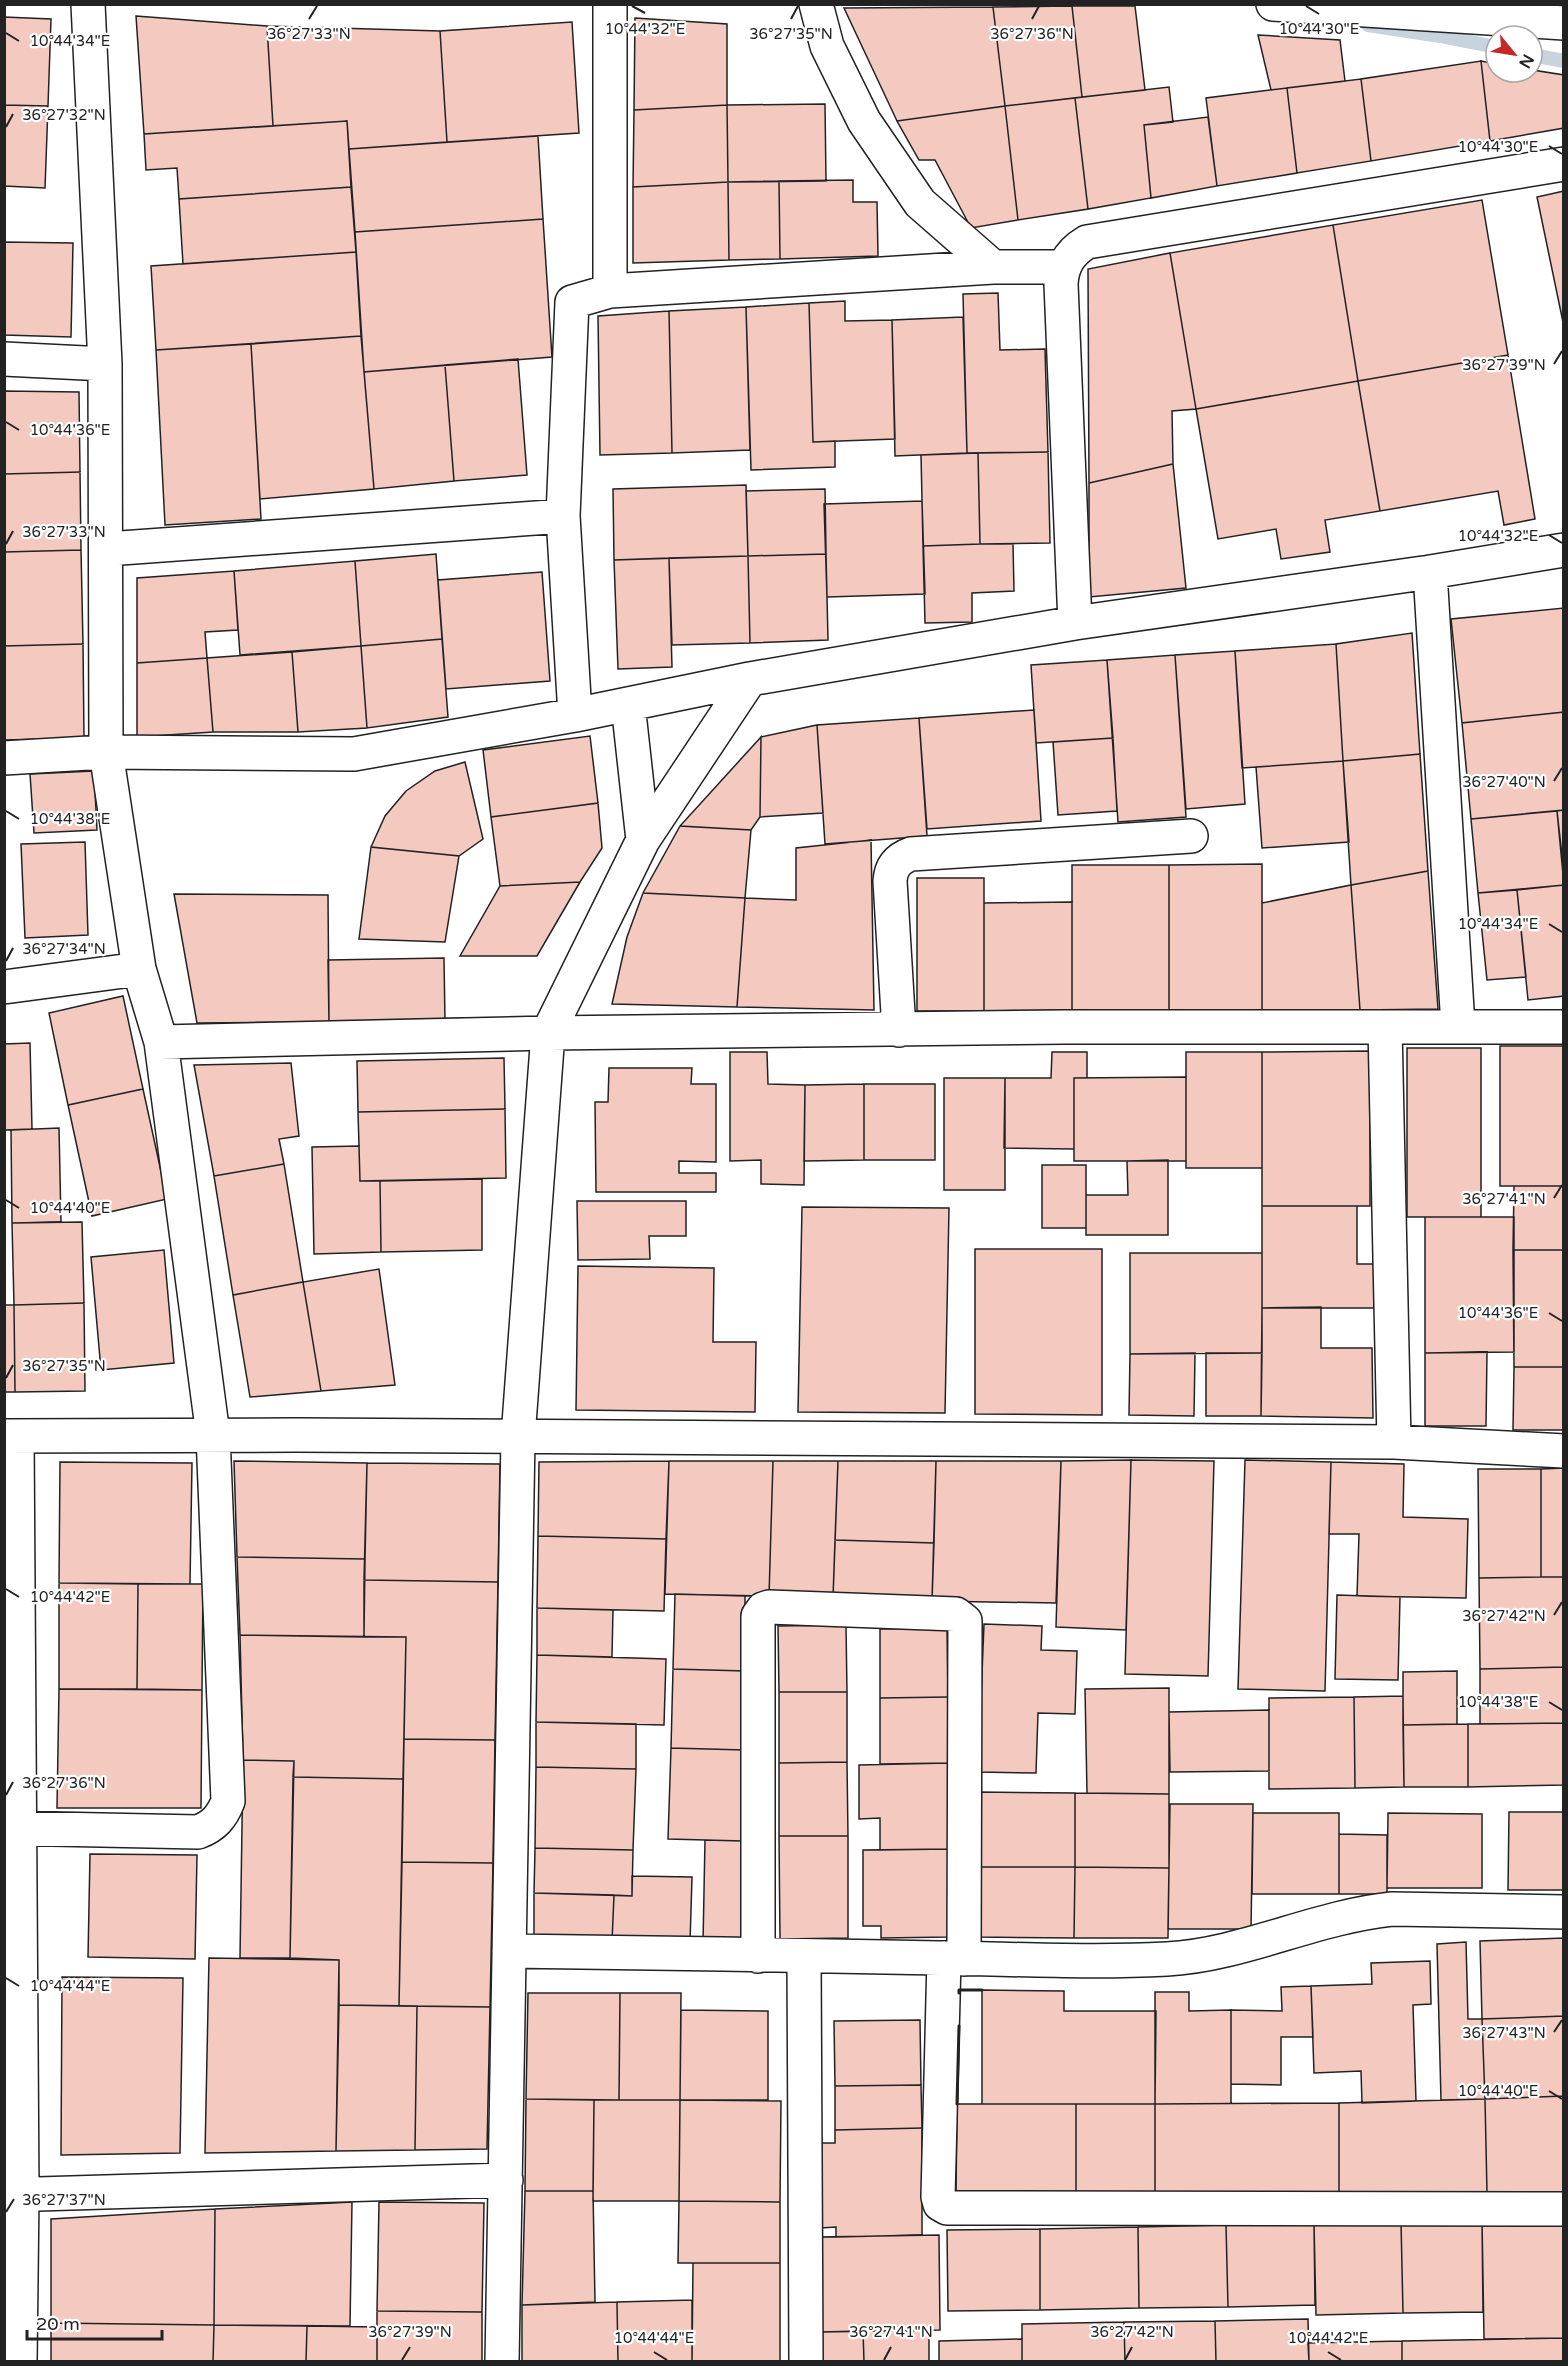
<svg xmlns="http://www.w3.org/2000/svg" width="1568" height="2366" viewBox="0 0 1568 2366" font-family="'Varela Round',sans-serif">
<rect width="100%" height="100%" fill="#fff"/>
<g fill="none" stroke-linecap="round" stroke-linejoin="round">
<path stroke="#c7d3dd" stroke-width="14" d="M1368,25l72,11 56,11
M1532,55l32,6"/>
</g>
<path fill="#f3c9c0" stroke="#222" stroke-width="1.5" d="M1072,6l10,91 -77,9 -12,-99z
M1072,6h63l10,84 -63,7z
M993,7l12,99 -108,15 -53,-113z
M136,16l131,10 6,100 -129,8z
M4,17l47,2 -3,87 -44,-1z
M635,18l92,6v81l-93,5z
M572,22l7,111 -132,9 -7,-111z
M267,26l173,5 7,111 -98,7 -2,-28 -74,5z
M1258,35l82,5 5,41 -74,9z
M1481,61l9,80 -119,20 -10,-82z
M1481,61l15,3v8h36v-2l32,5v53l-74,13z
M1361,79l10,82 -74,12 -10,-85z
M1169,87l4,35 -29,3 7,73 -63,11 -13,-111z
M1287,88l10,85 -80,13 -11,-88z
M1075,98l13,111 -70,11 -13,-114z
M825,104l1,77 -98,1 -1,-77z
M4,105l44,1 -3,82 -41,-2z
M727,105l1,77 -95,5 1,-77z
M1005,106l13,114 -47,8 -36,-68h-16l-22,-39z
M1208,117l9,69 -66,12 -7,-73z
M347,121l4,66 -172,12 -2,-31 -31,2 -2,-36z
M538,136l5,83 -188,13 -6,-83z
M853,180v22h24l1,54 -98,3 -1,-78z
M779,181l1,78 -51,1 -1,-78z
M728,182l1,78 -96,3v-76z
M351,187l5,65 -173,12 -4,-65z
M1564,191v136l-27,-130z
M1482,200l26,155 -150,26 -25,-156z
M543,219l9,138 -188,15 -9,-140z
M1333,225l25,156 -162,28 -26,-156z
M4,242l69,1 -2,94 -67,-2z
M356,252l5,84 -205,14 -5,-84z
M1170,253l26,156 -24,2 1,53 -84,19 -1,-214z
M998,293l2,57 45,-1 3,103 -81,1 -4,-159z
M845,301v20l47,-1 3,119 -82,3 -4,-139z
M809,303l4,139 22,-1v26l-84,3 -5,-163z
M746,307l4,143 -78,3 -3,-142z
M669,311l3,142 -72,2 -2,-139z
M963,317l4,136 -72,3 -3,-136z
M361,336l13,153 -114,10 -9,-155z
M251,344l10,175 -96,6 -9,-175z
M1508,355l27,164 -31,6 -6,-34 -118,20 -22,-130z
M518,359l9,116 -73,6 -9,-116z
M445,365l9,116 -80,8 -10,-117z
M1358,381l22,130 -55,9 5,32 -49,7 -5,-30 -58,10 -22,-130z
M4,391l75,1 1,80 -76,2z
M1048,452l2,91 -70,1 -2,-91z
M978,453l2,91 -57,2 -2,-91z
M1173,464l13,124 -97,9v-114z
M80,472l1,78 -77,2v-78z
M746,485l2,71 -134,4 -1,-71z
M825,489l1,65 -78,2 -2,-65z
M922,501l3,93 -98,3 -3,-93z
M980,544h33l1,47 -42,2v29l-47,1 -2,-77z
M81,550l2,94 -79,2v-94z
M436,554l6,85 -81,7 -6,-85z
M826,554l2,86 -78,3 -2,-87z
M748,556l2,87 -78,2 -3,-87z
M669,558l3,109 -54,2 -4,-109z
M355,561l6,85 -121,9 -6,-84z
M234,571l4,59 -33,2 2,26 -70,5v-85z
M542,572l8,109 -104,8 -8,-109z
M1564,608v104l-102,11 -11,-104z
M1412,633l8,121 -77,7 -7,-117z
M442,639l6,78 -81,11 -6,-82z
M83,644l1,94 -80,2v-94z
M1336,644l7,117 -101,7 -7,-117z
M361,646l6,82 -69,4 -6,-80z
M1235,651l10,153 -59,5 -11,-154z
M292,652l6,80h-85l-6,-74z
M1175,655l11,162 -68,5 -11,-162z
M207,658l6,74 -76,5v-74z
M1107,660l6,78 -77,5 -5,-78z
M1034,710l7,111 -114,8 -8,-111z
M1564,712v98l-93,9 -9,-96z
M919,718l8,118 -102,8 -8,-119z
M817,725l6,88 -63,4 1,-80z
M590,736l8,67 -107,14 -8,-67z
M761,737l-1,80 -9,13 -71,-4z
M1113,738l4,73 -59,4 -5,-73z
M1420,754l8,117 -77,14 -8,-124z
M1343,761l6,81 -87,6 -6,-81z
M465,762l18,77 -24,17 -88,-9 14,-31 21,-25 29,-20z
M94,771l3,59 -63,3 -4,-59z
M598,803l4,45 -22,34 -80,4 -9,-69z
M1564,810v63l-7,-62z
M1557,811l7,74 -86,8 -7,-74z
M680,826l71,4 -6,68 -102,-5z
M871,840l3,170 -137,-3 8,-109 51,2v-52z
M85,842l3,93 -63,3 -4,-94z
M371,847l88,9 -14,86 -86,-3z
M1262,864v146h-93v-145z
M1072,865h97v145h-97z
M1428,871l10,138 -78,1 -9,-125z
M917,878h67v133h-67z
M580,882l-43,74h-77l40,-70z
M1351,885l9,125h-98v-107z
M1564,885v111l-36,4 -11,-110z
M1517,890l9,87 -39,3 -9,-87z
M643,893l102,5 -8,109 -125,-3 15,-67z
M174,894l154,1 1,127 -132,1z
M1072,902v108l-88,1v-108z
M444,958l1,63 -116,1 -1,-62z
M123,996l20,93 -75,16 -19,-92z
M30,1043l2,86 -28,1v-86z
M1500,1046h64v140h-64z
M1407,1048h74v169h-74z
M1370,1051v155h-108v-154z
M730,1052h37l1,32 37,1 -1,100 -43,-1v-24l-31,1z
M1052,1052h35v26h-13v71l-70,-1 1,-70h46z
M1186,1052h76v116h-76z
M504,1058l1,51 -147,3 -1,-51z
M291,1063l8,73 -20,3 5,25 -70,12 -20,-111z
M609,1068h83l-1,16h25v78l-37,-1v12h37v19h-120l-1,-90h13z
M1186,1077v84h-112v-83z
M944,1078h61v112h-61z
M864,1084v76l-60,1 1,-76z
M864,1084h71v76h-71z
M143,1089l24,110 -75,17 -24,-111z
M505,1109l1,69 -146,3 -2,-69z
M59,1128l2,94 -49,1 -1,-93z
M359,1146l1,35h20l1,71 -67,2 -2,-107z
M1168,1160v75h-82v-40h42l-1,-34z
M284,1164l19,118 -70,13 -19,-119z
M1042,1165h44v63h-44z
M482,1179v71l-101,2 -1,-71z
M1514,1186h50v64h-51z
M577,1201h109v35h-37l1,23 -72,1z
M1262,1206h95v58h17v44h-112z
M802,1207l147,1 -4,205 -147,-1z
M1425,1217h89v135l-89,1z
M82,1222l2,81 -70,2 -2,-82z
M975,1249h127v166l-127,-1z
M164,1250l10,113 -73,7 -10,-113z
M1513,1250h51v117h-50z
M1130,1253h132v100l-132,1z
M578,1266l136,2 -1,74h43l-1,70 -179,-2z
M379,1269l16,116 -74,6 -18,-109z
M303,1282l18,109 -71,6 -17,-102z
M84,1303l1,88 -70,1 -1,-87z
M4,1305h10l1,87h-11z
M1321,1307v41h51l1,70 -112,-2 1,-108z
M1487,1352l-1,74h-61v-73z
M1195,1353l-1,63 -65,-1 1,-61z
M1206,1353h56l-1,63h-55z
M1514,1367h50v63h-51z
M1131,1460l-5,170 -70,-3 5,-166z
M1131,1460l83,1 -6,215 -83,-2z
M1245,1460l86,2 -6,229 -87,-2z
M234,1461l133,2 -2,96 -128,-2z
M669,1461h104l-4,135 -104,-2z
M669,1461l-3,78 -128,-3 1,-74z
M773,1461h65l-5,137 -64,-2z
M838,1461h98l-2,82 -99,-3z
M936,1461h125l-5,142 -124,-2z
M60,1462l132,1 -2,121 -131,-1z
M1331,1462l73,2 -1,53 65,2 -2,79 -109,-2 2,-62h-30z
M367,1463l133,1 -2,118 -134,-2z
M1564,1468v109h-23v-108z
M1478,1469h63v108l-62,1z
M538,1536l128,3 -2,72 -127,-3z
M835,1540l99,3 -2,58 -99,-3z
M237,1557l128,2 -1,78 -124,-2z
M1541,1577h23v90l-84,2 -1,-91z
M364,1580l134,2 -3,158 -91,-1 2,-102h-42z
M59,1583l79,1 -1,105h-78z
M138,1584h65l-1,106 -65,-1z
M675,1594l70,2v75l-72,-2z
M1337,1595l63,2 -2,83 -63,-1z
M537,1608l76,2 -1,47 -75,-2z
M984,1624l58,2 -1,24 36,1 -2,63 -37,-1 -2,60 -58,-1z
M846,1625l1,67h-68l-1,-66z
M947,1628l1,69 -68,1v-69z
M240,1635l166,2 -3,142 -110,-2 1,-16 -51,-1z
M537,1655l129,4 -2,66 -128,-3z
M1564,1667v56l-84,1v-55z
M673,1669l72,2 -1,79 -73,-2z
M1457,1671v53l-54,1v-53z
M1169,1688v106l-82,-1 -2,-104z
M59,1689l143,1 -1,118h-144z
M779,1692h68v70l-68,1z
M1403,1696l1,91 -49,1 -1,-91z
M948,1697v66l-68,1v-66z
M1354,1697l1,91 -86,1v-91z
M1269,1710v61l-99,1 -1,-60z
M536,1722l100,2v45l-100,-2z
M1564,1723v62l-96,2v-63z
M1468,1724v63h-64l-1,-62z
M404,1739l91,1 -2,123 -91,-1z
M671,1748l73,2 -1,91 -75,-2z
M243,1760l51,1 -4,197h-50z
M847,1762l1,74h-69v-73z
M948,1763v86l-68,1v-32l-21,1v-54z
M536,1767l100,2 -3,81 -98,-2z
M293,1777l110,2 -4,227 -60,-1v-45l-49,-2z
M979,1792l96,1v74h-97z
M1075,1793l94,1v74l-94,-1z
M1170,1804h83l-2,125h-83z
M1509,1812h55v78h-56z
M1253,1813h86v81h-87z
M1388,1813l94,1v74h-95z
M1339,1834l48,1v59h-48z
M779,1836h69v102l-68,1z
M705,1840l38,1v103l-40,-1z
M535,1848l98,2 -1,46 -98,-3z
M948,1849l1,88 -68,1v-12h-18v-76z
M90,1854l107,1 -2,104 -107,-2z
M402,1862l91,1 -3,144 -91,-1z
M978,1867h97l-1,71 -97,-1z
M1075,1867l94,1 -1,70h-94z
M632,1876l60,1 -2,66 -78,-1 2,-47 18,1z
M534,1893l80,2 -2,47 -78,-2z
M1564,1938v78l-82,3 -2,-78z
M1466,1942l2,77h14l3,80 -44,1 -4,-156z
M209,1958l130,2 -3,191 -131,2z
M1430,1961l1,43 -18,1 3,96 -54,2 -1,-32 -47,2 -3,-87 61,-2 -1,-21z
M62,1977l121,1 -3,175 -119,2z
M1311,1986l2,51h-32v48l-50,-1v-74l51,1 -1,-24z
M982,1990l82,1v20h92l-1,93h-173z
M1155,1992h34v19l42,-1v94h-76z
M528,1993h92l-1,107 -93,-1z
M620,1993h61l-1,107h-61z
M339,2005l78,1 -2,144 -79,1z
M417,2006l73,1 -3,142 -72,1z
M681,2010l87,1v89h-88z
M1564,2016v80l-79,3 -3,-80z
M920,2020l1,65 -86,1 -1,-65z
M921,2085l1,43 -87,2v-44z
M1564,2096v97h-77l-2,-94z
M526,2099l68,1 -1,91h-68z
M1485,2099l2,94 -148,1v-91z
M594,2100h86l-1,101h-86z
M680,2100l101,1 -1,101 -101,-1z
M1339,2103v91h-184v-90z
M957,2104h119v90l-120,1z
M1076,2104h79v90h-79z
M922,2128v107l-86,2v-10l-15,1 -1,-85h15v-13z
M525,2191h68l2,111 -73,3z
M679,2201l101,1v61h-102z
M352,2202l-2,124 -136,-1 1,-116z
M379,2202l105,1 -2,109 -105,-1z
M215,2209l-1,116 -163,-2v-104z
M1564,2219v119l-80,1 -2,-119z
M1482,2220l1,92 -80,1 -2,-91z
M1401,2222l2,91 -87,2 -2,-91z
M1314,2224l1,81 -87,2 -2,-82z
M1226,2225l2,82 -89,1 -1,-81z
M1138,2227l1,81 -99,2v-81z
M1040,2229v81l-92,1 -1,-81z
M939,2235l1,95 -120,2 -1,-95z
M693,2263h87v99h-88z
M692,2300v62h-74l-1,-60z
M617,2302l1,60h-96v-57z
M377,2311l105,1v50h-105z
M1308,2319l1,43h-93l-1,-41z
M1215,2321l1,41h-91l-1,-40z
M1124,2322l1,40h-103v-38z
M51,2323l163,2 -1,37h-162z
M214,2325l93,1 -1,36h-93z
M307,2326l70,1v35h-71z
M863,2331h66v31h-65z
M863,2331l1,31h-44v-30z
M1564,2338v24h-162v-21z
M1022,2339v23h-83v-21z
M1402,2341v21h-93l-1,-19z"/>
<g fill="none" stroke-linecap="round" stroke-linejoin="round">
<defs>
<path id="minor" d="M88,4l17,360 1,388 33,217 22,73 387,-9 517,-6h499
M610,4v287
M816,4l11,42 37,75 56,82 73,64
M1273,4l291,19
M4,359l101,5
M107,549l456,-33
M1430,572l28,454
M1075,623l-14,-339c1,-19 9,-32 26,-42l477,-78
M628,704l15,136
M575,715l-12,-199 9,-214 38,-11 383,-24h70
M4,758l102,-6 248,2 221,-39 175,-36 325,-56 355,-51 134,-22
M4,987l135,-18
M1385,1027l9,415
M899,1030l-9,-149c1,-14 7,-22 21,-27l280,-18
M4,1436l292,-1 1098,7 170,9
M17,1436l5,758 -2,168
M4,1828l194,4c16,-6 24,-15 30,-31l-15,-366 -52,-393
M509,1951c144,1 287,5 431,7 75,1 151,5 227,1 75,-4 148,-42 225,-50l172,3
M758,1956v-340l5,-7 6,-2 187,7 9,7 -1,338
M804,1957l2,405
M944,1958l-6,239 2,7 7,4 617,1
M4,2195l502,-15
M502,2362l16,-925 30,-404 95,-193 107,-161"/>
</defs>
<use href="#minor" stroke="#222" stroke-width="36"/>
<use href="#minor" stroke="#fff" stroke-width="33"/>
<path stroke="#222" stroke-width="3" d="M959,1993v-3h23
M957,2104l2,-78"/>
</g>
<path fill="none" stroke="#222" stroke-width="2" d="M632,6l13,7M1306,6l13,8M309,19l8,-13M791,19l7,-13M1032,19l7,-13M6,33l13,8M6,127l7,-13M1549,146l13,8M1554,364l8,-13M6,422l13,8M1549,535l13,8M6,544l7,-13M1554,781l8,-13M6,811l13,8M1549,924l13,8M6,961l7,-13M1554,1198l8,-13M6,1200l13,8M1549,1313l13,8M6,1378l7,-13M6,1589l13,8M1554,1615l8,-13M1549,1702l13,8M6,1795l7,-13M6,1978l13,8M1554,2032l8,-12M1549,2091l13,8M6,2212l8,-13M654,2352l13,8M1328,2352l13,8M402,2360l8,-13M884,2360l7,-13M1125,2360l7,-13"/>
<g font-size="15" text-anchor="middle" fill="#222" stroke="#fff" stroke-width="4.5" stroke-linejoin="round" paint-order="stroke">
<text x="645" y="34">10°44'32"E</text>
<text x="1319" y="34">10°44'30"E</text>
<text x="791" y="39">36°27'35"N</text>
<text x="309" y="39">36°27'33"N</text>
<text x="1032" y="39">36°27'36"N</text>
<text x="70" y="46">10°44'34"E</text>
<text x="64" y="120">36°27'32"N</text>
<text x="1498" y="152">10°44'30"E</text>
<text x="1504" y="370">36°27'39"N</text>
<text x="70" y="435">10°44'36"E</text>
<text x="64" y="537">36°27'33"N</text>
<text x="1498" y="541">10°44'32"E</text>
<text x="1504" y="787">36°27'40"N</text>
<text x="70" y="824">10°44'38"E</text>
<text x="1498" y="929">10°44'34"E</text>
<text x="64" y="954">36°27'34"N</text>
<text x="1504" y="1204">36°27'41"N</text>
<text x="70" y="1213">10°44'40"E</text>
<text x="1498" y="1318">10°44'36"E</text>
<text x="64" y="1371">36°27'35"N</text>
<text x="70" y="1602">10°44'42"E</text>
<text x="1504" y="1621">36°27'42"N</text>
<text x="1498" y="1707">10°44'38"E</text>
<text x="64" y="1788">36°27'36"N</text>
<text x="70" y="1991">10°44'44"E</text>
<text x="1504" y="2038">36°27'43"N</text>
<text x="1498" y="2096">10°44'40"E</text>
<text x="64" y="2205">36°27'37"N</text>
<text x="410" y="2337">36°27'39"N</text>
<text x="891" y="2337">36°27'41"N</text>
<text x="1132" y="2337">36°27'42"N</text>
<text x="654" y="2343">10°44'44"E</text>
<text x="1328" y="2343">10°44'42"E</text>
</g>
<rect width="1568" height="2366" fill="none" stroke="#222222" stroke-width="12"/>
<g transform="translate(1514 54) rotate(120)"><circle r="28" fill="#ffffff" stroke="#a7a7a7" stroke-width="1.5"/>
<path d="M0-4.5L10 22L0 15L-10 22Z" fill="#c62828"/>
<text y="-9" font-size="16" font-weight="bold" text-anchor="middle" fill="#222222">N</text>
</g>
<path d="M27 2330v9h135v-9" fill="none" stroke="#222222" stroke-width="3"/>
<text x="36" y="2330" font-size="18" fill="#222222" stroke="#ffffff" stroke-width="4.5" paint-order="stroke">20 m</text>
</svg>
